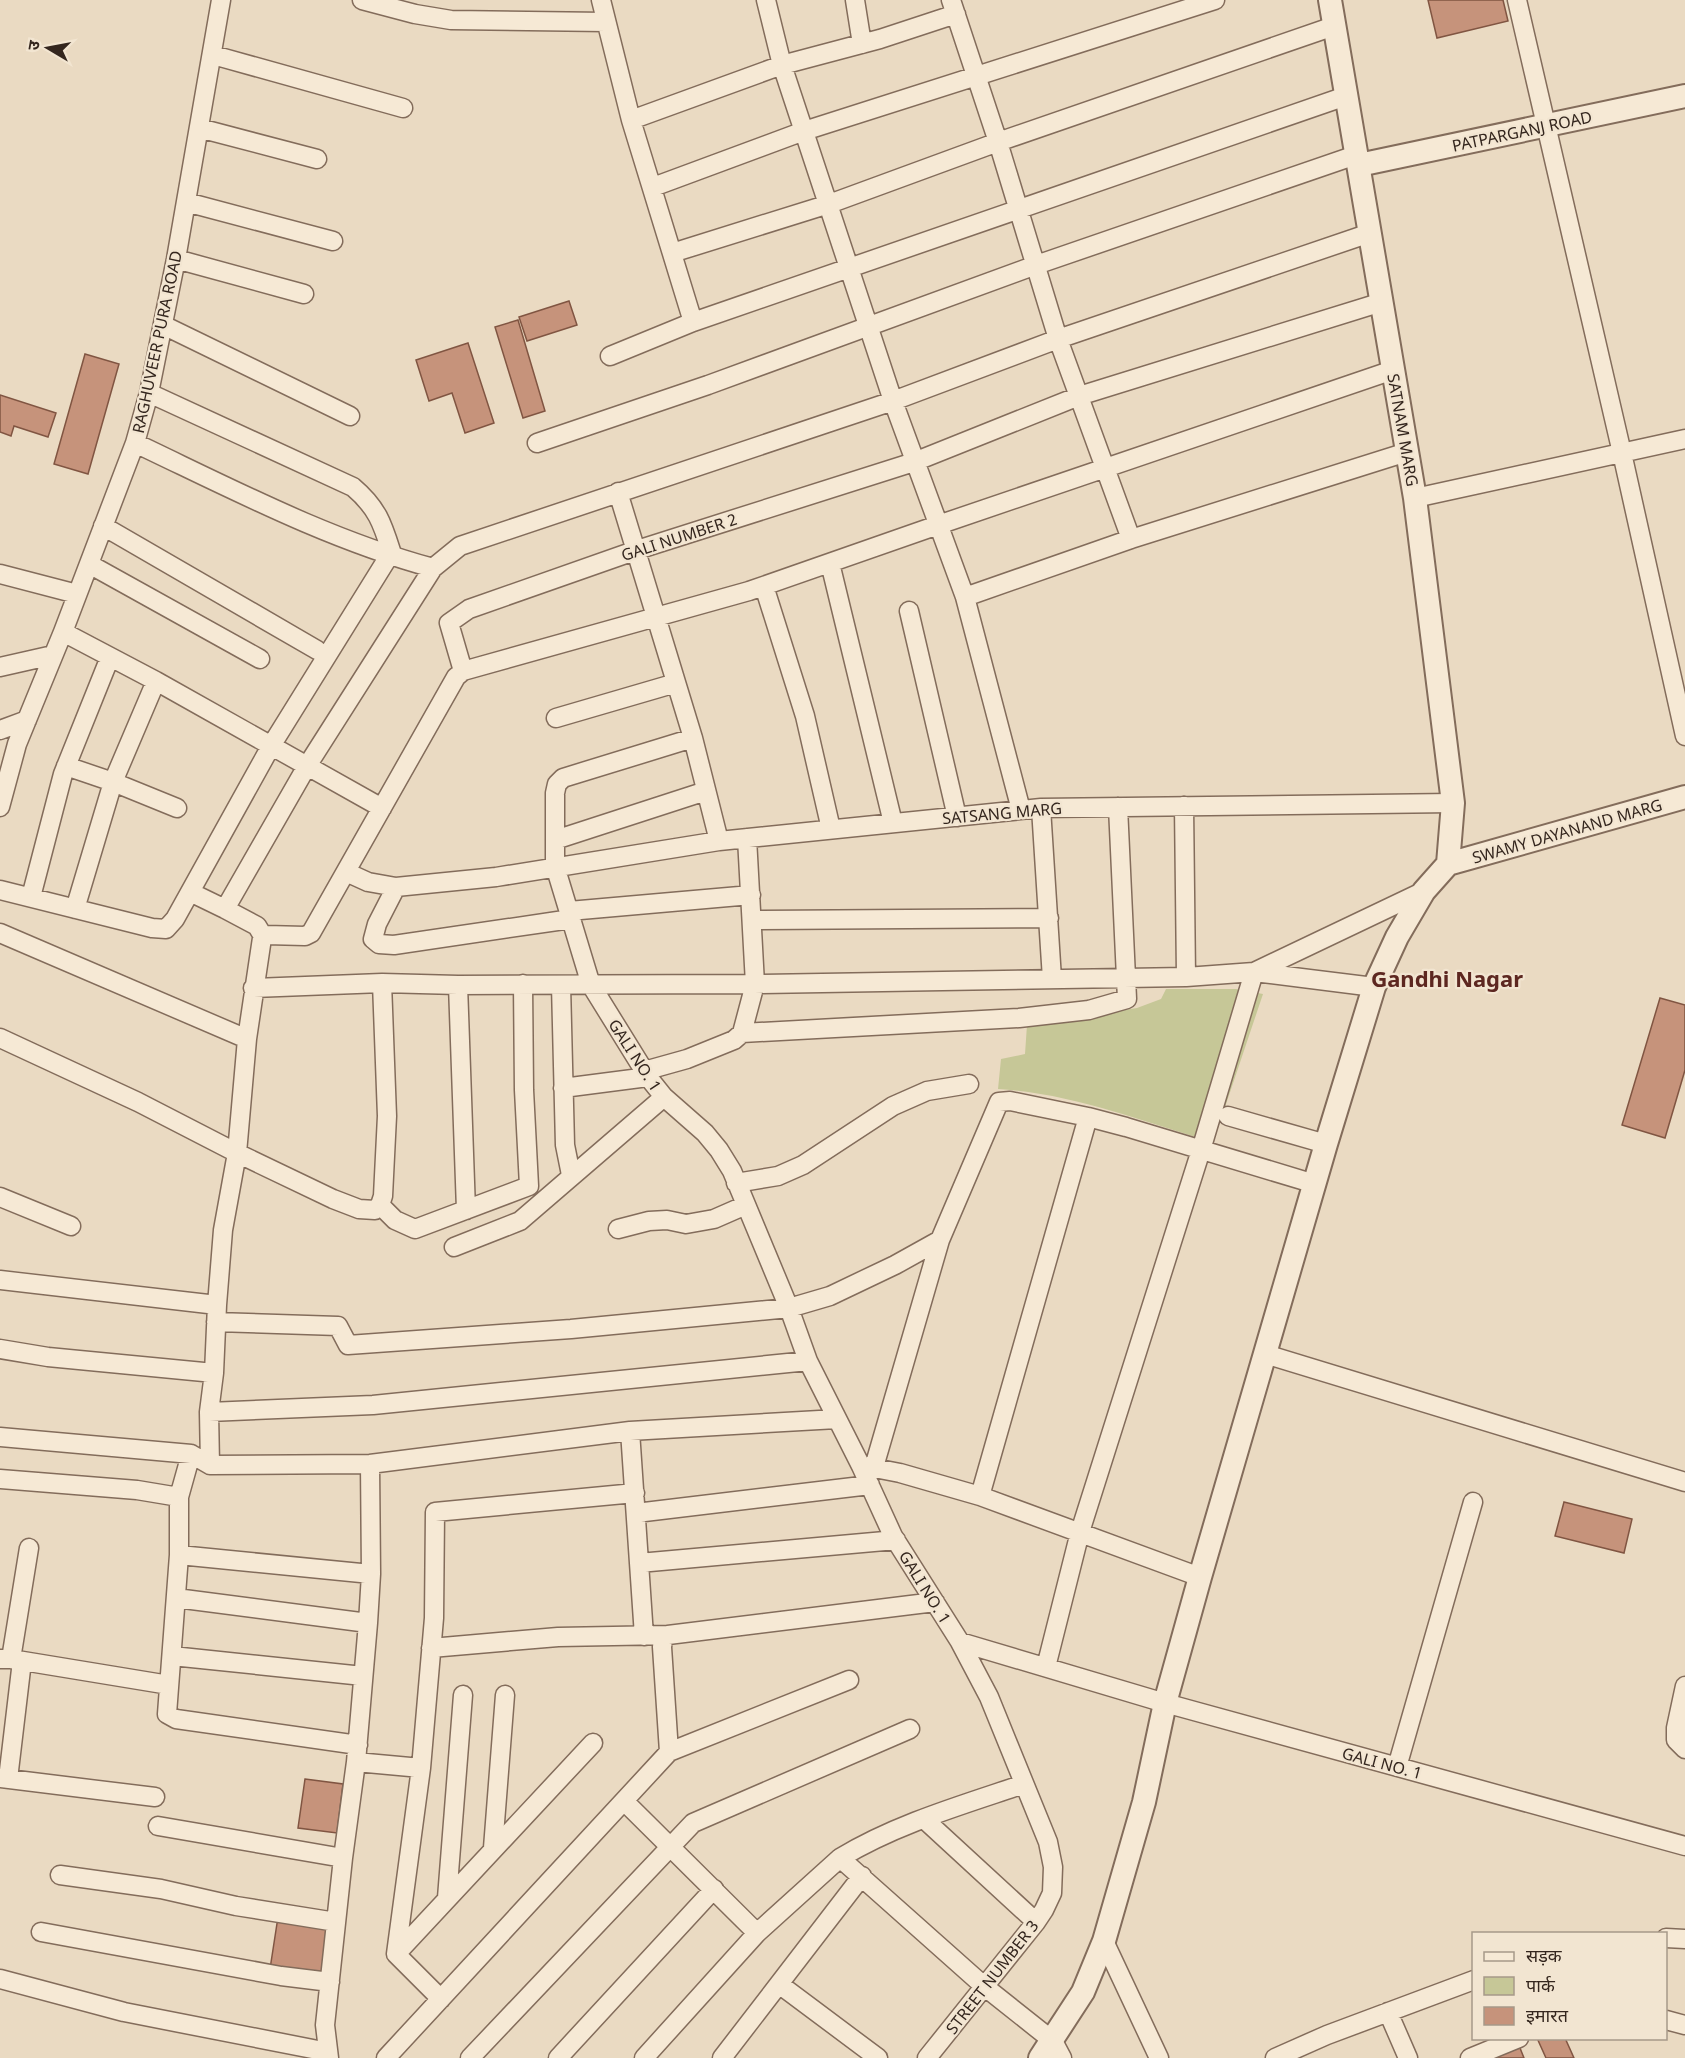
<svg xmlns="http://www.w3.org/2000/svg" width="1685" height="2058" viewBox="0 0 1685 2058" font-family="Georgia,'Noto Sans Devanagari',serif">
<rect width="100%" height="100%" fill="#eadac2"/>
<path fill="#c6c797" d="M1166,989h70l27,5 -47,140 -8,7c-68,-21 -139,-48 -210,-52l3,-30 24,-5 2,-29 110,-17 24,-9z"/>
<path fill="#c6937b" stroke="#805542" stroke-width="1.5" d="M1428,0h75l5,21 -71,17z
M569,301l8,24 -50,16 -8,-24z
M518,320l27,91 -22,7 -28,-91z
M468,343l26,80 -29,10 -13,-40 -23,8 -13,-41z
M85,354l34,10 -31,110 -34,-10z
M0,395l56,18 -8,24 -34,-11 -3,10 -11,-4z
M1660,998l25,7v65l-20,68 -43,-13z
M1564,1502l68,17 -8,34 -69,-17z
M305,1779l38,5 -6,49 -39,-5z
M278,1917l51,8 -8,52 -51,-8z
M1537,2038h28l9,20h-28z
M1518,2043l6,15h-35z"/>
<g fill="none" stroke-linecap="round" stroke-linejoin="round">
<defs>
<path id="minor" d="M362,0l53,14 36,6 155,2
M601,0l30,120
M766,0l16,65 111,336 72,196 56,213
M855,0l7,44
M951,0l47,142 60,197 73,200
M1517,0l105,453 63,283
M213,55l190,53
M199,128l118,31
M653,187l151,-56 411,-131
M186,202l147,39
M672,253l157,-49 169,-62 336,-116
M176,259l128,35
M693,322l-62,-202 151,-55 98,-26 76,-25
M163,325l187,91
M610,356l83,-34 653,-226
M149,393l204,94c26,22 30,39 40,70
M135,443c97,46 194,97 298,125
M537,443l171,-58 328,-120 320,-110
M618,492l75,246 26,103
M1415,498l270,-59
M103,526l214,124
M830,563l63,260
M89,564l171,95
M0,574l77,20
M764,586l41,130 26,113
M965,597l166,-58 276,-87
M909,611l48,206
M63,632l93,49 226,127
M0,667l53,-12
M463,671l-14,-48 20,-14 168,-59 277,-88 165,-66 303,-94
M556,718l120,-35
M0,730l27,-10
M693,738l-130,40 -6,6 -2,9v73l36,119 57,92 16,20 41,36 14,17 13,21 57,137 19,53 53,105 32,70 67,106 205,61 520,143
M66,766l47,16 64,26
M1184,806l2,171
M0,807l17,-63 46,-112 72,-189 14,-50 27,-134 45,-259
M1041,808l11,171
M555,840l151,-49
M346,872l22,10 28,5 100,-10 223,-36 322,-33 412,-5
M396,887l-19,37 -4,15 6,5 15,1 177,-26
M0,890l152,38 14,1 9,-10 96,-173 118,-190
M190,892l35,17 82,-143 126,-198 27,-22 433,-145 165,-62 312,-106
M31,897l32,-123 47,-117
M75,909l38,-127 43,-101
M225,909l32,17 6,10
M569,911l182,-16
M752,920l297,-2
M0,933l247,106
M458,985l8,225
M561,985l4,160 6,30
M253,988l129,-5 76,2 297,-1 431,-7 68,-5 170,-81
M742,1033l277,-15 70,-8 38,-11 -9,-192
M0,1038l138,64 99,51 96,46 26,10 16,1 5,-5 3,-9 4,-80 -5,-133
M644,1071l43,-12 47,-19 8,-7 13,-49 -8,-146
M563,1088l85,-11
M1228,1116l98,28
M736,1183l42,-7 25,-11 90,-59 34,-15 42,-7
M0,1197l71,29
M380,1205l15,15 20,9 114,-43 -5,-96 -1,-106
M618,1229l31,-8 18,-1 19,4 28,-5 32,-14
M454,1247l66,-26 144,-124
M0,1280l217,25
M216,1322l122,4 10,19 223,-16 218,-21 41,-12 65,-31 45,-25
M0,1349l48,8 166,16 3,-68 6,-75 14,-77 10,-114 15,-101 4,-3 39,1 6,-3 145,-256 7,-6 286,-80 189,-66 455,-155
M1265,1354l420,128
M209,1412l164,-7 435,-44
M630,1431l14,205
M0,1437l191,17 -12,43v58l-12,159 9,5 182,26
M191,1454l19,11 160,-1 260,-33 207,-12
M210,1465l-1,-53 5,-39
M864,1466l36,7 80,23 220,81
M874,1467l66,-227 59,-138 11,-1 78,16 38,10 189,57
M0,1479l137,11 42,7
M980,1496l108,-379
M636,1513l234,-28
M179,1555l192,19
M639,1563l257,-23
M176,1598l192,25
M431,1648l127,-11 110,-2
M172,1656l191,20
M0,1659h11l18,-111
M11,1659l158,26
M1046,1667l34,-135 121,-382 53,-178 120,15
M1685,1686l-9,42v12l9,9
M669,1752l-7,-105 1,-7 5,-5 267,-33
M356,1762l65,6
M1397,1767l76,-265
M0,1778l155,19
M8,1779l14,-118
M624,1801l133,132
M924,1819l112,103
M158,1826l185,32
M493,1848l12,-153
M840,1858c56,-34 122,-53 184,-74
M60,1875l101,14 75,17 100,16
M447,1898l16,-203
M41,1932l240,44 49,6
M1666,1938l19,1
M1104,1941l55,117
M396,1954l197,-211
M0,1979l124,33 204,40
M779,1984l99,74
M441,1999l-45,-45 25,-186 13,-150 1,-106 200,-19
M1388,2012l20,46
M1666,2020l19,5
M329,2058l-4,-33 18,-167 13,-96 12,-139 3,-49 -1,-110
M386,2058l283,-306 180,-72
M470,2058l223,-235 217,-94
M558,2058l156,-169
M644,2058l113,-125 83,-75 145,129 68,54 9,17
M722,2058l140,-182
M927,2058l109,-136 8,-12 8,-17 1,-26 -5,-25 -59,-145 -29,-55
M1275,2058l52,-23 147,-55
M1470,2058l49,-20"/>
<path id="tertiary" d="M1330,0l85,498 38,305 -5,61
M1359,165l326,-69
M1448,864l237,-67
M1040,2058l43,-66 21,-51 40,-139 21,-99 35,-126 126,-433 48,-157 23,-50 27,-46 24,-27"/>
</defs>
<use href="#minor" stroke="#836c5b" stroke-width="21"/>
<use href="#tertiary" stroke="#836c5b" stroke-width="26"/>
<use href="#minor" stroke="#f6e9d5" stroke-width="18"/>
<use href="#tertiary" stroke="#f6e9d5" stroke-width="22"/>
</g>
<g text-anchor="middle" stroke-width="4.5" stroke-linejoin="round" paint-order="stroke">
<g font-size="16" fill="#34261e" stroke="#f2e5d1">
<text transform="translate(1522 131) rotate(-12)" y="6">PATPARGANJ ROAD</text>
<text transform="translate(157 342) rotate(-78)" y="6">RAGHUVEER PURA ROAD</text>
<text transform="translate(1403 430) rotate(80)" y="6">SATNAM MARG</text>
<text transform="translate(679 537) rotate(-18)" y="6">GALI NUMBER 2</text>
<text transform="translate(1002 813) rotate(-5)" y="6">SATSANG MARG</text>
<text transform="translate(1567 831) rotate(-16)" y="6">SWAMY DAYANAND MARG</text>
<text transform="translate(635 1055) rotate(57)" y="6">GALI NO. 1</text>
<text transform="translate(925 1587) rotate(58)" y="6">GALI NO. 1</text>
<text transform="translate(1382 1763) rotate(15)" y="6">GALI NO. 1</text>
<text transform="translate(992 1977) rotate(-52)" y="6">STREET NUMBER 3</text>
</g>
<g font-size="22" font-weight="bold" fill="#5d2720" stroke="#f2e5d1">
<text x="1447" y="987">Gandhi Nagar</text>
</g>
</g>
<rect x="1472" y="1932" width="195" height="108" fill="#f2e5d1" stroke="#a69989" stroke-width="1.5"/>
<rect x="1484" y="1952" width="30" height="9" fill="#f6e9d5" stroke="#a69989" stroke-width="1.5"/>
<text x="1526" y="1962" font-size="18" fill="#34261e">सड़क</text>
<rect x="1484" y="1977" width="30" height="18" fill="#c6c797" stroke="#a69989" stroke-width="1.5"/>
<text x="1526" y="1992" font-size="18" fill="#34261e">पार्क</text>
<rect x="1484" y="2007" width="30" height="18" fill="#c6937b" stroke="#a69989" stroke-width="1.5"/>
<text x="1526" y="2022" font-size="18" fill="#34261e">इमारत</text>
<g transform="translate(48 48) rotate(280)" stroke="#f2e5d1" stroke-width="4.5" paint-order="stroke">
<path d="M0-4.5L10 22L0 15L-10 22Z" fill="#34261e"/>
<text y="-9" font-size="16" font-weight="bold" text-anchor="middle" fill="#34261e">उ</text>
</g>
</svg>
